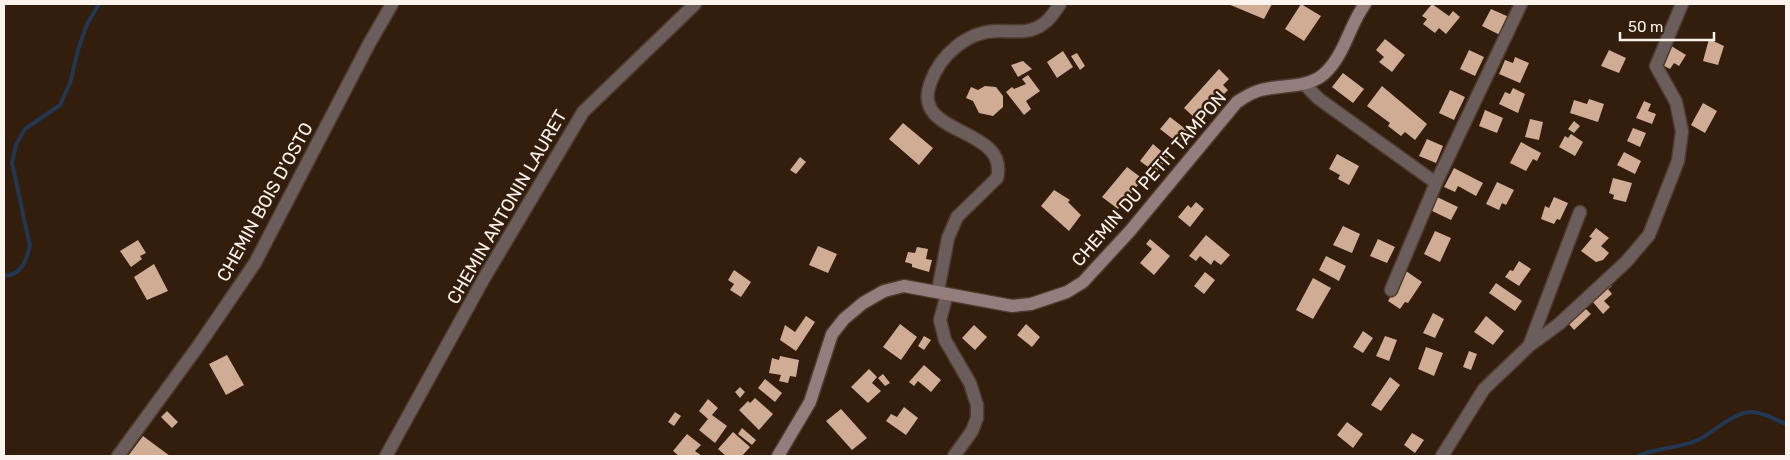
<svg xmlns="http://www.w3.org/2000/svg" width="1790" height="460" viewBox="0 0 1790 460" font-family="Rubik,sans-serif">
<rect width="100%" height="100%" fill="#331d0d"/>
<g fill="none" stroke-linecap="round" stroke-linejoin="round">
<path stroke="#223852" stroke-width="4" d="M4,276c18,-1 22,-15 26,-30l-18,-83 4,-18 9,-16 35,-24 10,-22 8,-33 9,-26 12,-20
M1638,456c19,-9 40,-7 60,-16 16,-8 36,-29 55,-28 12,1 23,8 33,12"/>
</g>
<path fill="#d0ac94" d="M1228,4h44l-8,15z
M1301,4l20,12 -17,25 -19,-12z
M1432,4l17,12 4,-5 7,6 -14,17 -7,-6 -4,5 -12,-9 4,-5 -5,-3z
M1491,9l18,8 -9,18 -18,-9z
M1385,39l20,16 -13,17 -13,-10 5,-5 -8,-7z
M1709,39l15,7 -6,19 -15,-4z
M1668,44l18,11 -7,11 -5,-3 -4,6 -13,-7z
M1469,50l15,7 -9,19 -15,-7z
M1609,50l17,8 -7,15 -18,-7z
M1063,51l10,16 -16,11 -10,-16z
M1077,53l8,13 -5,4 -9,-14z
M1515,57l14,6 -9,20 -21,-9 6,-14 8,3z
M1023,61l9,8 -14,8 -7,-12z
M1219,69l10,10 -6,6 5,5 -15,15 -3,-3 -15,16 -11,-10z
M1343,73l21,16 -11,14 -21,-16z
M1028,75l12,16 -14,10 5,8 -7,6 -18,-23 6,-5 2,2 12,-5 -4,-5z
M985,86l11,1 7,9v11l-10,9 -14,-3 -6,-12 -7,-3 5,-11 7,3z
M1382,86l45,38 -12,16 -10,-8 -4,4 -13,-10 2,-3 -23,-17z
M1513,88l12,6 -7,19 -19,-9 6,-12 5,2z
M1450,90l15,7 -11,23 -15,-7z
M1589,99l15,5 -6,18 -28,-9 4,-13 13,4z
M1644,101l7,3 -3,7 8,3 -4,10 -16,-6z
M1703,103l14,8 -12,22 -14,-8z
M1485,110l18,8 -6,15 -18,-7z
M1170,117l18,14 -10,12 -18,-14z
M1530,119l13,3 -4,18 -14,-3z
M1574,121l6,5 -6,7 -6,-4z
M903,123l30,25 -14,17 -30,-26z
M1633,128l13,5 -6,14 -13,-6z
M1571,134l12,8 -8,14 -16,-9 6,-11 3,2z
M1427,139l16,7 -7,17 -17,-7z
M1521,142l20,11 -4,8 -4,-2 -7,12 -16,-8z
M1153,144l15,13 -12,16 -16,-12z
M1624,152l17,9 -6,13 -18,-9z
M1337,154l22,12 -10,19 -11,-6 2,-4 -11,-6z
M800,157l6,5 -10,12 -6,-4z
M1127,167l16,12 -25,30 -16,-12z
M1454,168l29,15 -7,13 -18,-10 -3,6 -11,-5z
M1613,178l19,5 -6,19 -13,-3 1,-4 -5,-2z
M1497,182l17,8 -8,15 -4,-2 -3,7 -13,-6z
M1054,190l16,10 -2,2 13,13 -12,16 -28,-25z
M1437,197l21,10 -7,13 -21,-10z
M1554,197l14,6 -8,17 -3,-1 -3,5 -13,-5 4,-13 4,2z
M1196,202l8,7 -14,18 -12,-10 10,-12 3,3z
M1343,226l17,8 -8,19 -19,-8z
M1596,228l13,10 -8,8 8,7 -6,7 -7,2 -15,-11 11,-13 -3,-1z
M1435,231l16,7 -11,24 -16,-8z
M1206,235l24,20 -9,10 -7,-5 -3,5 -11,-9 -4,5 -7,-5z
M1150,239l20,17 -16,19 -14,-12 12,-14 -6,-5z
M1378,239l17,8 -8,16 -17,-7z
M138,240l8,13 -6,3 2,3 -11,8 -11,-16z
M818,246l19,8 -9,19 -19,-8z
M917,247l11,2 -2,10 6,1 -3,12 -17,-5v-3l-7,-2 3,-10 7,1z
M1326,256l20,10 -7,15 -20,-11z
M1519,261l12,8 -12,17 -14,-9 5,-7 3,1z
M154,264l14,27 -21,9 -13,-23z
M734,270l17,12 -10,15 -11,-7 4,-6 -6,-4z
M1406,271l16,11 -14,21 -3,-1 -5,7 -12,-8z
M1205,272l10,8 -11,14 -10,-8z
M1313,278l18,10 -18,31 -17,-9z
M1496,283l26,18 -7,10 -26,-18z
M1609,283l3,3 -4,3 4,5 -8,7 6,6 -7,7 -11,-13z
M1585,308l6,6 -17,16 -6,-7z
M1433,313l11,6 -9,19 -12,-5z
M806,316l9,6 -19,29 -16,-11 5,-15 10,7z
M1486,316l18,15 -11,14 -19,-13z
M900,324l17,13 -16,23 -18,-13z
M1026,324l14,13 -8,10 -15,-12z
M974,325l13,12 -12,13 -13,-12z
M1363,331l10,7 -10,15 -10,-6z
M924,336l7,4 -7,10 -6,-4z
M1385,336l12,4 -8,21 -13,-5z
M1426,347l17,6 -9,23 -16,-7z
M1469,351l8,3 -6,16 -8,-3z
M227,355l17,30 -18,10 -17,-31z
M780,356l19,4 -3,17 -6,-1 -2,7 -9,-2 2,-6 -12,-2 3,-15 7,2z
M924,365l17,15 -10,12 -13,-11 -4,5 -5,-4z
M869,369l8,8 -5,6 9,8 -13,12 -17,-16z
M883,374l7,9 -5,3 -7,-8z
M1390,377l10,8 -19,26 -10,-6z
M765,379l17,14 -7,9 -17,-14z
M740,387l5,5 -5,6 -5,-6z
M755,398l18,16 -14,16 -20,-20 9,-9 2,2z
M708,399l10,9 -6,7 15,11 -12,17 -16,-13 9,-11 -9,-8z
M904,407l14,11 -12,17 -20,-14 5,-7 6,3z
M841,409l26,29 -15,12 -26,-29z
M167,411l11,11 -6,6 -11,-11z
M675,412l6,4 -7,10 -6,-4z
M1347,422l16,12 -10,14 -16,-13z
M742,428l14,12 -4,5 -14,-11z
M733,432l17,15 -8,9h-16l-8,-7z
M1412,433l12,7 -9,13 -11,-8z
M687,434l14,11 -6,6 7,5h-23l-6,-5z
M143,436l27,20h-42z"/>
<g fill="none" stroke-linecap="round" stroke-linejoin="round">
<defs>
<path id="street" d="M1304,84l15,15 117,84
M1391,290l45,-107 85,-179
M938,291l10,-53 9,-21 40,-39c13,-52 -86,-41 -67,-94 10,-29 37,-53 68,-53 16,0 32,3 45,-7 8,-5 12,-13 17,-20
M947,294l-7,26 5,20 25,43 7,22v13l-5,13 -18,25
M1529,346l51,-134
M118,456l81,-111 56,-82 114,-219 23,-40
M386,456l97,-176 100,-168 112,-108
M1442,456l42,-67 45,-43 30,-22 67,-62 23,-27 29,-74 4,-30 -6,-29 -20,-36 26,-62"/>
<path id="secondary" d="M778,456l32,-54 22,-68 12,-15 19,-16 21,-12 20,-5 108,20 19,-2 36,-12 16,-10 47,-51 107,-129c8,-5 15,-10 24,-12 22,-6 50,-1 66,-19 18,-18 23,-47 38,-67"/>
</defs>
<use href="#street" stroke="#4f3b2c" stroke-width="15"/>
<use href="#secondary" stroke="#4f3b2c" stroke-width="15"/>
<use href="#street" stroke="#6c5d5d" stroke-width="12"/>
<use href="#secondary" stroke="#957d7e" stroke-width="12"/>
</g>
<g text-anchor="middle" stroke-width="5" stroke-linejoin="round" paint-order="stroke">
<g font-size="18" fill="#fdf3ed" stroke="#331d0d">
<text transform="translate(1149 179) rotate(-49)" y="6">CHEMIN DU PETIT TAMPON</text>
<text transform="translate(265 202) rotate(-61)" y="6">CHEMIN BOIS D'OSTO</text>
<text transform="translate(507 207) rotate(-60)" y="6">CHEMIN ANTONIN LAURET</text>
</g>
</g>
<rect width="1790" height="460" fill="none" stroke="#fdf3ed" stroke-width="10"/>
<path d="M1620 32v8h94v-8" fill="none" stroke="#fdf3ed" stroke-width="2.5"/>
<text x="1628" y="32" font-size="15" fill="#fdf3ed" stroke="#331d0d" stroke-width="4" paint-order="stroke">50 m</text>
</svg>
